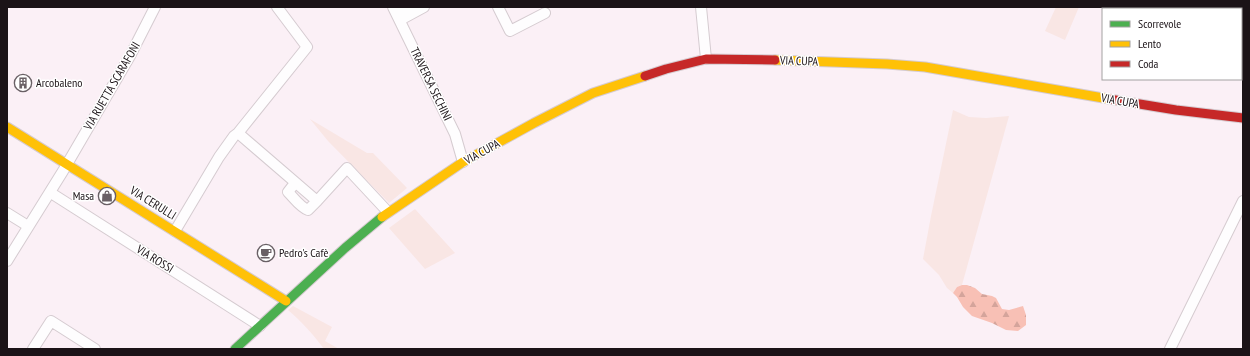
<svg xmlns="http://www.w3.org/2000/svg" width="1250" height="356" viewBox="0 0 1250 356" font-family="'PT Sans Narrow',sans-serif">
<defs>
<pattern id="forest-firs" width="22" height="20" patternUnits="userSpaceOnUse"><rect width="22" height="20" fill="#f8c0b5"/><path d="M5 1l3.5 6h-7zM16 11l3.5 6h-7z" fill="#d4a49b"/></pattern>
</defs>
<rect width="100%" height="100%" fill="#fbf0f6"/>
<path fill="#f9e6e4" d="M1056,7h23l-14,33 -20,-9z
M953,110l16,7 17,1 23,-2 -47,169 -5,2 -4,6 -6,-5 -8,-13 -16,-16 8,-43z
M310,119l57,34h6l34,35 -18,15 -61,-62z
M415,209l40,44 -30,16 -36,-41z
M293,306l39,21 -7,14 14,8h-15c-11,-15 -22,-27 -36,-39z"/>
<path fill="url(#forest-firs)" d="M962,285h5l8,3 7,6 10,2 4,2 6,11 7,1 14,-4 3,9v10l-8,6 -12,-1 -14,-7 -20,-7 -9,-9 -6,-10 -4,-4 4,-6z"/>
<g fill="none" stroke-linecap="round" stroke-linejoin="round">
<defs>
<path id="street" d="M393,7l62,127 8,28
M498,7l12,24 35,-18
M701,7l5,52
M396,13l12,-6
M400,20l24,-13
M238,133l79,68 -9,9c-8,-3 -14,-12 -20,-18l7,-9
M51,193l209,133
M317,201l30,-33 41,44
M7,213l21,13
M175,231l44,-74 15,-21 4,-3 69,-86 -30,-40
M7,261l56,-90 67,-115 25,-49
M33,349l18,-28 44,28
M1170,349l73,-148"/>
<path id="fast" d="M235,349l110,-101 37,-31"/>
<path id="slow" d="M775,60l112,4 38,3 184,32
M7,127l279,174
M382,217l81,-55 71,-39 59,-30 52,-17"/>
<path id="jam" d="M645,76l21,-7 40,-10 69,1
M1109,99l67,11 67,8"/>
</defs>
<use href="#street" stroke="#d5cbd0" stroke-width="12"/>
<use href="#fast" stroke="#d5cbd0" stroke-width="11"/>
<use href="#slow" stroke="#d5cbd0" stroke-width="11"/>
<use href="#jam" stroke="#d5cbd0" stroke-width="11"/>
<use href="#street" stroke="#fefdfe" stroke-width="10"/>
<use href="#fast" stroke="#4caf50" stroke-width="9"/>
<use href="#slow" stroke="#ffc107" stroke-width="9"/>
<use href="#jam" stroke="#c62828" stroke-width="9"/>
</g>
<defs>
<symbol id="building-ring" viewBox="-11 -11 22 22"><circle r="9.5" fill="#fff" stroke="#696065" stroke-width="1.5"/><path d="M-4-6H4V6H1V3H-1V6H-4ZM-2.5-4.3h1.7v1.8h-1.7ZM.8-4.3h1.7v1.8H.8ZM-2.5-1h1.7V.8h-1.7ZM.8-1h1.7V.8H.8Z" fill="#696065"/></symbol>
<symbol id="shop-ring" viewBox="-11 -11 22 22"><circle r="9.5" fill="#fff" stroke="#696065" stroke-width="1.5"/><path d="M-5-2.5h2.3a2.7 3.5 0 0 1 5.4 0H5L5.5 6h-11ZM-1.5-2.5h3a1.5 2.3 0 0 0-3 0Z" fill="#696065"/></symbol>
<symbol id="cafe-ring" viewBox="-11 -11 22 22"><circle r="9.5" fill="#fff" stroke="#696065" stroke-width="1.5"/><path d="M-5.5-4.5H6V0H3Q3 3.5 0 3.5H-2.5Q-5.5 3.5-5.5 0ZM3-3.2v2h1.7v-2ZM-6 4.5H4V6H-6Z" fill="#696065"/></symbol>
</defs>
<g fill-rule="evenodd">
<use href="#building-ring" x="13" y="73" width="20" height="20"/>
<use href="#shop-ring" x="97" y="186" width="20" height="20"/>
<use href="#cafe-ring" x="256" y="243" width="20" height="20"/>
</g>
<g text-anchor="middle" stroke-width="3" stroke-linejoin="round" paint-order="stroke">
<g font-size="12" fill="#1b1317" stroke="#fff">
<text transform="translate(799 61) rotate(2)" y="4">VIA CUPA</text>
<text transform="translate(431 84) rotate(64)" y="4">TRAVERSA SECHINI</text>
<text transform="translate(112 86) rotate(-60)" y="4">VIA RUETTA SCARAFONI</text>
<text transform="translate(1120 101) rotate(10)" y="4">VIA CUPA</text>
<text transform="translate(482 152) rotate(-29)" y="4">VIA CUPA</text>
<text transform="translate(153 203) rotate(32)" y="4">VIA CERULLI</text>
<text transform="translate(155 259) rotate(32)" y="4">VIA ROSSI</text>
</g>
<g font-size="12" fill="#1b1317" stroke="#fff" text-anchor="start">
<text x="36" y="87">Arcobaleno</text>
<text x="94" y="200" text-anchor="end">Masa</text>
<text x="279" y="257">Pedro's Cafè</text>
</g>
</g>
<rect width="1250" height="356" fill="none" stroke="#1b1317" stroke-width="16"/>
<rect x="1102" y="8" width="140" height="72" fill="#ffffff" stroke="#a4a1a2"/>
<rect x="1110" y="21" width="20" height="6" fill="#4caf50" stroke="#a4a1a2"/>
<text x="1138" y="28" font-size="12" fill="#1b1317">Scorrevole</text>
<rect x="1110" y="41" width="20" height="6" fill="#ffc107" stroke="#a4a1a2"/>
<text x="1138" y="48" font-size="12" fill="#1b1317">Lento</text>
<rect x="1110" y="61" width="20" height="6" fill="#c62828" stroke="#a4a1a2"/>
<text x="1138" y="68" font-size="12" fill="#1b1317">Coda</text>
</svg>
